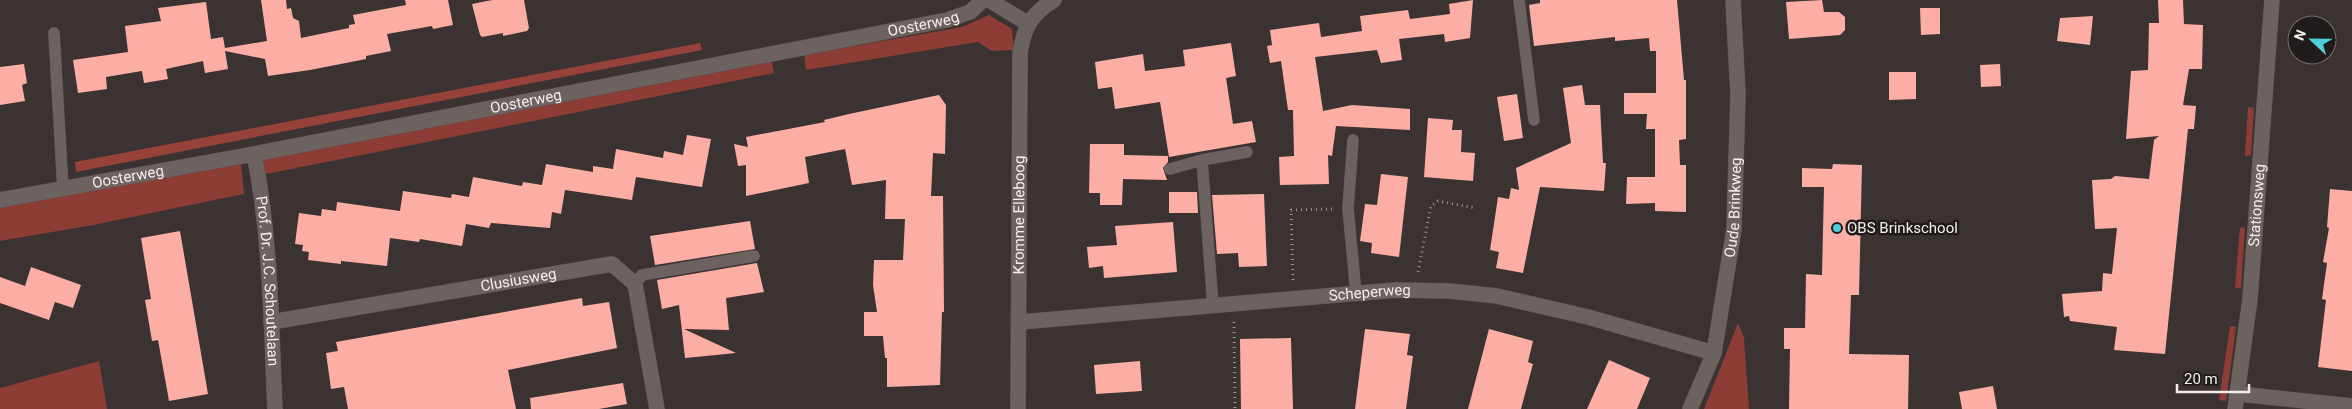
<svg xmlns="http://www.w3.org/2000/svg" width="2352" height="409" viewBox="0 0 2352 409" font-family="Roboto,sans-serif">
<rect width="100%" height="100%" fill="#3b3332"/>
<path fill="#8d3c36" d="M989,15l23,14 2,21 -22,1 -14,-9 -172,28 -2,-15 158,-28z
M771,58l3,15 -508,101 -5,-15z
M2248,107l6,1 -3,47 -6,1z
M241,164l3,30 -151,31 -93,16v-36z
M2240,227l5,1 -4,60h-6z
M1738,323l6,15 5,71h-45z
M2230,326l6,1 -10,74 -7,-1z
M99,361l8,48h-107v-21z"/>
<path fill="#97413b" d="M700,43l2,7 -626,122 -1,-10z"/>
<path fill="#fcaea5" d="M261,0h25l1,9 4,-1 2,10 6,3 2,17 48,-10v-3l6,-1 -2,-9 53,-10 -1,-5h43l5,25 -20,4 -1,-3 -45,8 4,17 -25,5v3l-56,11 -42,6 -3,-17 -40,-8 3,18 -23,4 -2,-12 -37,8 2,10 -24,4 -2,-12 -36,6 1,12 -29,4 -5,-33 55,-8 -3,-26 36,-5 -3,-13 48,-6 5,37 12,-2 2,11 42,-7z
M492,0h32l5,28 -2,3 -24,5v-3l-21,4 -2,-2 -8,-31z
M1473,0l-3,38 -25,4 -1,-8 -45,5 3,21 -21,3 -4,-13 -62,7 8,54 29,-6 58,4v21l-74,-4 -4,30 -4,-1 1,29 -49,1 -1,-28 15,-1 -1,-46h-5l-7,-49 -11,2 -3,-17 5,-1 -2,-15 49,-7 2,14 41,-6 -2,-15 48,-6 2,9 40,-5 -1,-10z
M1540,0h137l7,80h2v59l-7,1 1,25h6v47l-31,-1v-8l-29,1 1,-27h28v-48h-9l1,-15h-23v-21h32v-42h-6l-1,-13 -34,3v-4l-81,9 -5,-41 11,-2z
M1822,0l2,12h15l6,5v13l-5,5 -51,4 -3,-37z
M2158,0h25l1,24 19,1 -1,44h-13l-6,36 13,1 -2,23h-6l-23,225 -51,-4 3,-23 -47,-6 -1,-5 -5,1 -2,-23 40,-3 1,-18 9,1 5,-46 -22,1 -3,-49 19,-1 4,-3 34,3 5,-39 5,-4 -33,3 5,-68 17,-1 1,-47h10z
M1920,8h20v26l-19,1z
M2093,16l-3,29 -33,-4 3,-23z
M1231,43l5,33 -10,2 7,46 19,-3 4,21 -87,15 -9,-55 -45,7 -3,-22 -14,2 -3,-27 48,-8 2,17 40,-5 -2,-16z
M24,64l3,19 -5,2 3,16 -25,4v-38z
M2000,64l1,22 -20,1 -1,-22z
M1889,72h27v27l-27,1z
M1582,85l3,20h15l3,58h3l-2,28 -64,-4 -17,86 -27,-5 3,-16 -9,-2 8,-53 11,2 2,-11 8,2 -3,-22 55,-25 -8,-55z
M1517,94l6,44 -19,3 -7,-44z
M939,95l7,10 -1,49 -12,-1 -2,43h12l1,116h-2l-2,73 -53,2v-29h-2l-2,-22h-19v-24h13l-4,-27 1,-25h29l2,-41h-20l1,-39 -34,5 -7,-36 -40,8 4,26 -63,13v-31l-8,1 -4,-22 14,3 -2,-10 79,-15 -1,-2 25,-6z
M1428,118l25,2 -1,10h10l-1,22 14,1 -2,28 -49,-4z
M687,135l24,4 -9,48 -66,-10 -4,23 -67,-10 -4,24 -9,-2 -2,16 -59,-5 -2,5 -23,-4 -4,22 -42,-7 -1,3 -29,-4 -3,28 -46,-5v3l-33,-4 1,-8 -7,-1 1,-6 -8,-1 4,-31 22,3 1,-7 14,2 1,-9 63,9 3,-20 48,7 1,-4 17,3 4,-20 49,9 1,-4 19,3 4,-21 47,8v-6l20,3 3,-20 47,9 1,-7 19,4z
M1090,144h34v11l44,1v6l-5,6 4,12 -44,-1 -1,26h-22v-12h-11z
M1833,164l29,1 -3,130h-8l-2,59 60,1 -1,54h-119l1,-60h-6v-21h21l1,-54 16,1 2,-88h-22v-19l30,1z
M1381,174l27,3 -9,80 -28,-4 1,-10 -12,-2 5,-37 12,1z
M2330,189l22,2v180l-34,-4 8,-67 -4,-1 5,-36 -4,-1 6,-34 -2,-1z
M1169,192h28l1,21h-29z
M1264,194l3,72 -28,1 -1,-14 -21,1 -5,-59z
M750,221l5,28 -100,16 -5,-29z
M1173,222l4,50 -73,6 -1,-12 -14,2 -2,-21 30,-2 -2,-19z
M180,231l28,163 -39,7 -11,-61 -6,1 -7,-41 6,-1 -10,-61z
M757,263l7,29 -38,6 3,32 -45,-1 52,24 -51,5 -6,-53 -17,4 -5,-29z
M31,267l50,18 -8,23 -18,-6 -6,18 -49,-17v-26l25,9z
M582,298l1,8 26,-4 8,46 -109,22 8,39h-168l-4,-22 -13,2 -5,-36 12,-2 -2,-9z
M1365,329l45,5 -3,21 6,1 -7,53h-51z
M1489,329l44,12 -5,21 5,2 -12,45h-53z
M1291,338l2,71h-52l-1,-70z
M1609,360l41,18 -13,31h-50z
M1140,361l2,30 -46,3 -2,-29z
M623,383l4,21 -28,5h-68l-1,-11z
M1993,386l4,23h-35l-3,-17z"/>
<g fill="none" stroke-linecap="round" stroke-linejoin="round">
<defs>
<path id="service" d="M1519,0l15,120
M54,33l9,157
M1353,140l-5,68 8,86
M1202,160l11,146
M1170,169l32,-9 45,-8
M635,284l7,-9 112,-19"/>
<g id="minor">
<path d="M989,0l38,23"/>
<path id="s1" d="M254,154c17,83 17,170 21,255"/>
<path id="s2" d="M0,200l254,-46 693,-134 23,-8 13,-12"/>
<path id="s3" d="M271,322l341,-58 23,20 22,125"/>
<path id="s4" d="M1020,322l376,-32 53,1 48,5 91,21 126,36"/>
<path d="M2239,394l113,12"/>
<path id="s5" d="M1018,409l2,-356c4,-26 12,-40 34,-53"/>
<path id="s6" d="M1690,409l24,-56 20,-124 4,-135 -5,-94"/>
</g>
<g id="tertiary">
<path id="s7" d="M2235,409l15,-110 22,-299"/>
</g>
</defs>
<use href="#service" stroke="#595251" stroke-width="12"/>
<use href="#minor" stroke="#595251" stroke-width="16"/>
<use href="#tertiary" stroke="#595251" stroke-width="16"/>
<path stroke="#9b9493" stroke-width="3" stroke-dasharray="1 4" stroke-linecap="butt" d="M1418,272l13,-66 7,-5 37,7
M1293,280l-2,-70 41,-1
M1234,322l1,87"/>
<use href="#service" stroke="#6c6361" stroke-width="11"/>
<use href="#minor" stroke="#6c6361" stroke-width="15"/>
<use href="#tertiary" stroke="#6c6361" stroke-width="15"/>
</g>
<circle fill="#52cbda" stroke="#201c1b" stroke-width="2" cx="1837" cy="228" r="5"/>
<g text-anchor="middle" stroke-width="5" stroke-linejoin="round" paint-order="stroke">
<g font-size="15" fill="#f4eeed" stroke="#201c1b">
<text dy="5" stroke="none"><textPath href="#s2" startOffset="940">Oosterweg</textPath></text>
<text dy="5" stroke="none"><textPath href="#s2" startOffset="535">Oosterweg</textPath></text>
<text dy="5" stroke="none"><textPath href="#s2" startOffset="130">Oosterweg</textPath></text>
<text dy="5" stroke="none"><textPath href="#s7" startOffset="205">Stationsweg</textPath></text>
<text dy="5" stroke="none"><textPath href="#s6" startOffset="208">Oude Brinkweg</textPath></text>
<text dy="5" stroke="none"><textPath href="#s5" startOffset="194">Kromme Elleboog</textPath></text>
<text dy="5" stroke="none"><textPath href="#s3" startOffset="251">Clusiusweg</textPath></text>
<text dy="5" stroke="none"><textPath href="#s1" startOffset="128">Prof. Dr. J.C. Schoutelaan</textPath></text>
<text dy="5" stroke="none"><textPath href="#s4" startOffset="351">Scheperweg</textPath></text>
</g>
<g font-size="15" fill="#f4eeed" stroke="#201c1b" text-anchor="start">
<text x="1847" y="233">OBS Brinkschool</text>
</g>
</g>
<g transform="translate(2312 40) rotate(292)"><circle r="24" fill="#201c1b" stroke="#75706f"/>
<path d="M0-4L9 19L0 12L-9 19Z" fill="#52cbda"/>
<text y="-8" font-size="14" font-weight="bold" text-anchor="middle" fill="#f4eeed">N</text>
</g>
<path d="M2177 384v8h72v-8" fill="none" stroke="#f4eeed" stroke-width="2.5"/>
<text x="2184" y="384" font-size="15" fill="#f4eeed" stroke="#201c1b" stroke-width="4" paint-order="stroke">20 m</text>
</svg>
